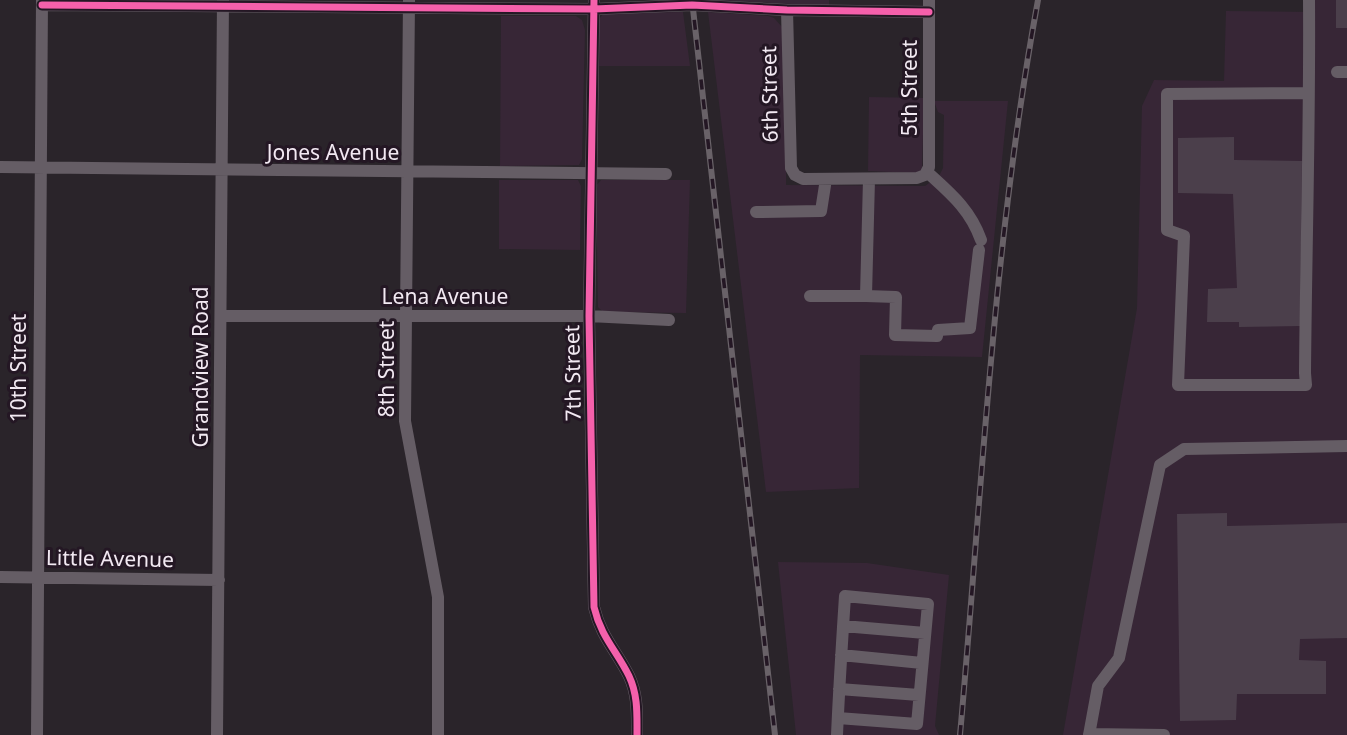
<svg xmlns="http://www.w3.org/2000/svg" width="1347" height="735" viewBox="0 0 1347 735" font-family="'Noto Sans',sans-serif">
<rect width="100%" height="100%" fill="#2a242a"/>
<path fill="#372636" d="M713,0h116v6z
M1313,0h34v735h-284l74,-427 5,-202 12,-26 70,1 2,-70 87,1z
M683,12l7,54h-92l1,-47 5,-6z
M708,12l60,4 6,2 9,10 3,15v142l139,1 14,-10 4,-8 1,-53 -6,-3 -4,-11h74l-26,256 -122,-2 -1,133 -93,4z
M501,16h75l6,4 3,10 -3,129 -3,6 -79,1z
M869,97l55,1 -2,72 -7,3 -47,-2z
M499,180h79l3,6 -1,64 -81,-1z
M601,180h89l-4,133 -83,-1 -5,-5 -2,-121z
M778,562l89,1 82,12 -14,151 4,9h-143z"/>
<path fill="#4b3f4b" d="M1336,0h11v28h-11z
M1234,137v23l68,1 -2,165 -61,1v-5h-32l1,-33 29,-1 -4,-94 -55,-1v-55z
M1227,513v13l120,-3v115l-47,1 -1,21 27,1v33h-89l-1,26 -56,1 -3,-207z"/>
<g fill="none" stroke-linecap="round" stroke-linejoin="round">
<path stroke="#655d65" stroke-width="12" d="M409,0l-4,421 33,176v138
M594,0l-5,316 5,291c7,30 22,43 35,69 9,19 8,38 8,59
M42,5l552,4 98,-4 95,5 142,2
M787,10l4,158 4,7 8,4 114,-1 8,-3 4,-8v-167
M1337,72h10
M1308,93l-141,1v136l17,6 -6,149h128l-1,-12c1,-124 5,-249 4,-373
M0,167l666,7
M927,172c23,21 43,37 54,68
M869,179l-3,117 30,1 -1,38 42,1 1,-6 32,-2 9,-78
M756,212l65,-1 5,-32
M810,296h56
M221,316h368l80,4
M0,577l219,3
M843,626l82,7
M841,655l81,8
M839,689l80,6
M1089,734l75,1
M37,735l5,-735
M217,735l6,-735
M837,735c2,-46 5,-93 8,-139l83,8 -11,120 -79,-6
M1089,735l9,-49 21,-28 41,-193 24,-16 163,-3"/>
<defs>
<path id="rail" d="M692,0l83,735
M960,735c22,-245 33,-492 78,-735"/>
</defs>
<use href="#rail" stroke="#696268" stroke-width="6"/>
<use href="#rail" stroke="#241724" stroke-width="3.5" stroke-dasharray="10" stroke-linecap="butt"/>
<defs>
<path id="cycleway" d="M594,0l-5,316 5,291c7,30 22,43 35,69 9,19 8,38 8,59
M42,5l552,4 98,-4 95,5 142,2"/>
</defs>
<use href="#cycleway" stroke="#241724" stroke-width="11"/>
<use href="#cycleway" stroke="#f560ab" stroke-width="7"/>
</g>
<g text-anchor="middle" stroke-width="6" stroke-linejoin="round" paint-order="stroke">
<g font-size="21" fill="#f2e9f2" stroke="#241724">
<text transform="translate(910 88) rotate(-90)" y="7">5th Street</text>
<text transform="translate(770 94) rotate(-91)" y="7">6th Street</text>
<text x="333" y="160">Jones Avenue</text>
<text x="445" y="304">Lena Avenue</text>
<text transform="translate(201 367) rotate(-90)" y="7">Grandview Road</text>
<text transform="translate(19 368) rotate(-90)" y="7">10th Street</text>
<text transform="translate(387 369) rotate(-90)" y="7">8th Street</text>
<text transform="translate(573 373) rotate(-91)" y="7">7th Street</text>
<text transform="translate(110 559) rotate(1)" y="7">Little Avenue</text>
</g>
</g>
</svg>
